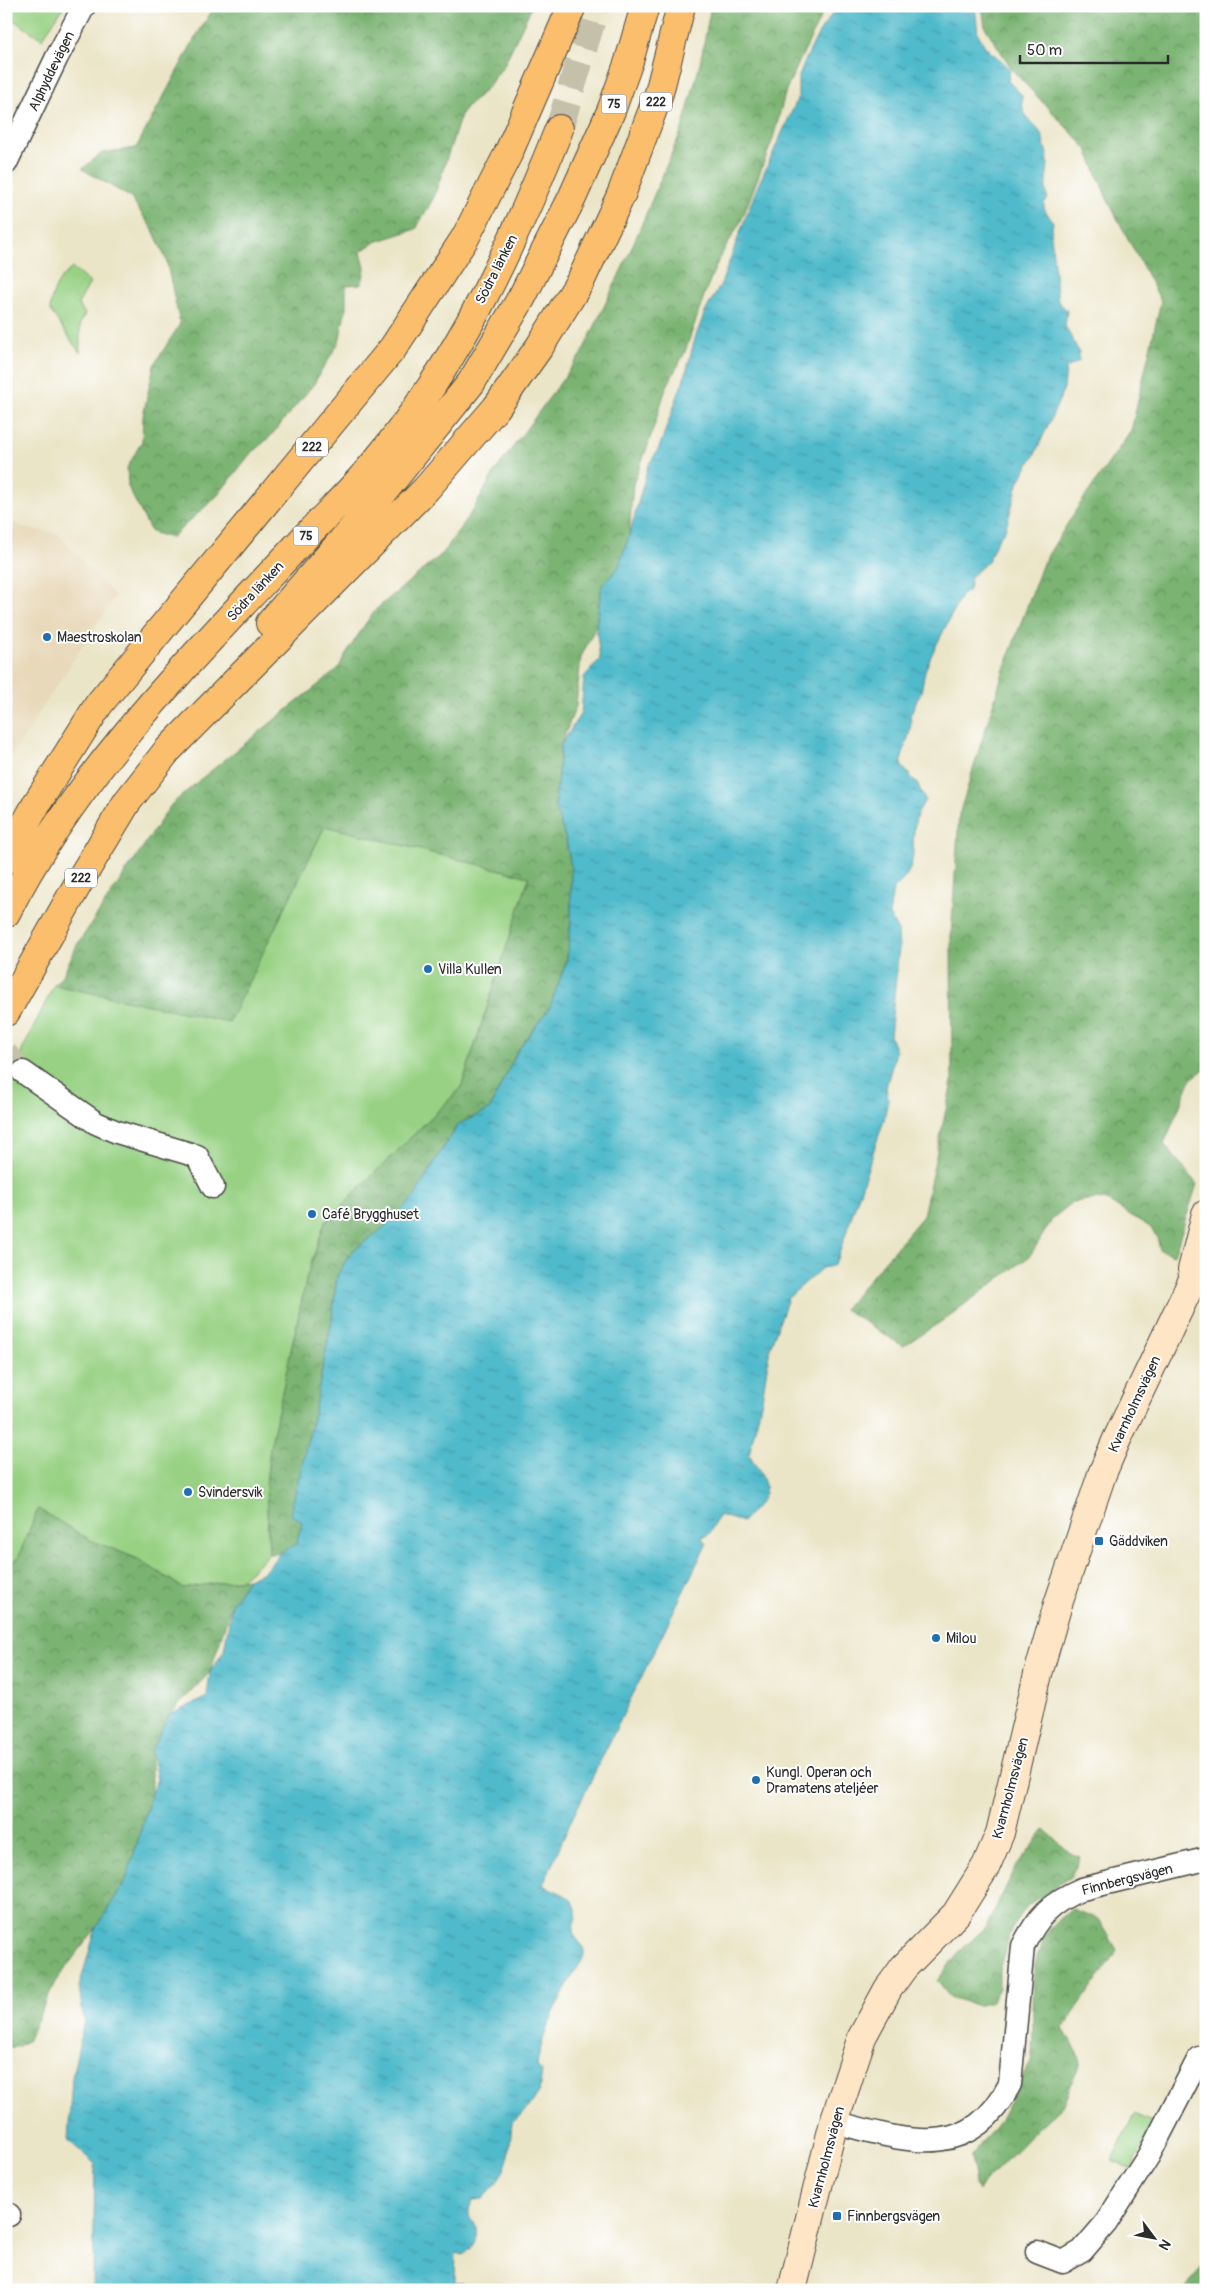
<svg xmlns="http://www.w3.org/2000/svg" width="1212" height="2296" viewBox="0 0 1212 2296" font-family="Pangolin,sans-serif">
<defs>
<pattern id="forest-crowns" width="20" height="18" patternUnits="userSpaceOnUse" patternTransform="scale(1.25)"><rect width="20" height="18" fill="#7ab372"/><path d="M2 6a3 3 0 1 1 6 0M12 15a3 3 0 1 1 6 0" fill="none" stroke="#64925e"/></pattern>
<pattern id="water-ripples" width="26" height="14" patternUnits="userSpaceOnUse" patternTransform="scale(1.25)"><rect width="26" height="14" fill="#4fbacb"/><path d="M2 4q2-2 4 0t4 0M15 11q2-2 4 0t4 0" fill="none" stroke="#4297a5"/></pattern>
</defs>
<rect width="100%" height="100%" fill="#fff"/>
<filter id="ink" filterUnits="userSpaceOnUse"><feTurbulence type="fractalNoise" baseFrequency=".02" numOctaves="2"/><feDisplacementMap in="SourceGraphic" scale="10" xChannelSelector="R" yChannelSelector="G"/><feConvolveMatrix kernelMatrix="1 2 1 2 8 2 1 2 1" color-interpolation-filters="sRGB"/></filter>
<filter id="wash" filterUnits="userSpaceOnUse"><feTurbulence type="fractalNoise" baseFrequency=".0096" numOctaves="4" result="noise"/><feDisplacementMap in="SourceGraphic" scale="20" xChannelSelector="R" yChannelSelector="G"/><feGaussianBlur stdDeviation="1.12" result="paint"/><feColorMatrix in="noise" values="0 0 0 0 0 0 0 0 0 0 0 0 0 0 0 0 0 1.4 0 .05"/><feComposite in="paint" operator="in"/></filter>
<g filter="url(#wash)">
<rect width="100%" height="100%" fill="#ebe5c8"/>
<path fill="#e8d9ba" d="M6,521l22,8 29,4 58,63 -109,168z"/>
<path fill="#98d184" stroke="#627e58" d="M6,6h58l-22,33 -36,-24z
M72,268l18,15 -12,21 7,10 -5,8v31l-30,-43c2,-19 7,-30 22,-42z
M325,826l204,51 -68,211 -136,134 -18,54 -37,172 -4,37 3,69 -27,25 -59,9 -45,-29 -48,-19 -52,-31 -21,51 -11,4v-480l48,-99 175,36z
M1134,2114l20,9 -22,46 -20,-9z"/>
<path fill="url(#forest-crowns)" stroke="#526f4e" d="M215,6h317l-28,59 -17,23 -25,24 -28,85 -18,32 -41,13 -14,9 4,17 -3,16 -16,1v23l-7,34 -26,43 -44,53 -18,15 -33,42 -47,43 -20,-6 -23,-45 -1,-19 15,-27 1,-25 11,-51 26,-41 -14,-65 -13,-29 -23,-33 -48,-28 20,-16 34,-5 59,-110z
M711,6h112v6l-37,78 -13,49 -32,82 -22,38 -13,31 -21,62 -19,36 -19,60 -14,36 -4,52 -11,32 -16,17 -6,41 -15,31 -5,49 -15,39 -6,62 11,33 5,26v54l-4,40 -17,47 -32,43 -29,60 -30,14 -22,33 -22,39 -33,33 -31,23 -14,24 -5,44 -21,107 -21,87 12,8 -6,22 -16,9 -11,1 -3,-69 4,-37 37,-172 18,-54 136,-134 68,-211 -204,-51 -96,196 -175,-37 10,-12 13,-28 94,-140 31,-27 136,-109 9,-17 27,-41 69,-58 33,-48 18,-32 88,-120 47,-99 53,-125 18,-65z
M982,6h224v1062l-15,11 -27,65 33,40 -23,71 -14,-5 -3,-13 -7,-10 -43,-26 -11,-2 -23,3 -20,16 -23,38 -85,63 -42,27 -59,-37 79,-93 29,-134 -1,-146 8,-121 45,-146 39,-106 33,-53 55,-79 30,-130 -54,-102 -20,-50 -73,-77 -29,-45z
M38,1509l52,31 48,19 45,29 65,-9 -16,24 -22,69 -41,43 -18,36v43l-24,84 -31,50 -41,54 -27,58 -11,7h-11v-483l11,-4z
M1045,1830l25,23 10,4 -9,20 -44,29 -14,20 -14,44v18l-7,13 -14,5 -28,-9 -13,-16 20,-27 29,-27 30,-60z
M1072,1909l27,10 18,31 -54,79 15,23 3,10 -19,44 -25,23 -53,54 -5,9 -4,-7 -4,-29 28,-34 33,-63 2,-92 8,-26 9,-14z
M1206,2262v28h-21z"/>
<path fill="url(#water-ripples)" stroke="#3d727b" d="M833,6h142l3,28 8,14 24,20 -2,13 14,14c-2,28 18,29 21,44 1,6 5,16 5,22 0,14 -5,24 0,38l-4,4v6l9,13 -2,13 7,67 9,8 -2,16 14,26v9l-13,8 -2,19 -6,15 -23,51 -16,27 -14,49 -7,9 -10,22 -17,16 -2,13 -8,6 -30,60 -6,15 -4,21 -11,23c4,18 -8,32 -9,50l17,20 7,15c-3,6 -7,12 -9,18 -7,30 6,49 -23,71l-4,26 9,16 1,17 -9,88 6,16 -10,35 2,12 -4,21 -46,137 -5,9 -11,2 -34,30 -18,50 -8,52 -13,54c21,36 25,36 -7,68l-23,-7 -10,19 -8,4 6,5 -136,278 -28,64c14,8 35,10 33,30 0,5 -3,10 -3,15 1,10 12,14 11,23 0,8 -9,17 -12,24 -14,25 -32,61 -35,89l5,6 -3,20 -9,14 -18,17 -3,32 -4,13 -10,18 -12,13 -10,1c-2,4 -4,7 -4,11 -1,6 3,8 6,14 5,11 -3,25 -12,30l-7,-2 -1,30h8l-1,7h-369l2,-126 -27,-24 4,-62 12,-57 -5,-34 17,-59 31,-50 24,-84 6,-15 -6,-28 18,-36 38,-18 3,-25 14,-21 8,-48 16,-24 16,-7 16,-19 16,-9 6,-22 -12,-8 21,-87 21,-107 5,-44 14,-24 31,-23 33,-33 22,-39 22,-33 30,-14 29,-60 32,-43 17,-47 4,-40v-54l-5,-26 -11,-33 6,-62 20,-32 3,-36 16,-18 -4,-33 6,-41 16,-17 11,-32 19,-70 11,-18 27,-75 9,-35 10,-26 16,-28 34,-92 43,-94v-19l7,-18 13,-27 15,-21z"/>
</g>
<g filter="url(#ink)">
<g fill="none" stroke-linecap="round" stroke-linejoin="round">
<path stroke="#c5c0a9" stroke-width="22" stroke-dasharray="22 11" stroke-linecap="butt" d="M6,1052l17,20"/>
<path stroke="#c5c0a9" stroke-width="28" stroke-dasharray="28 14" stroke-linecap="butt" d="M559,129l37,-123"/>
<defs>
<path id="street" d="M6,163l51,-106 27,-51
M23,1072l73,51 21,9 80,24 16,31
M834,2122c70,18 135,43 176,-38l13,-138c15,-30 28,-44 59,-57l124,-30
M6,2213l3,2
M1037,2252l26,10 19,-11 24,-28 43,-68 50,-97 7,-1"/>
<path id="secondary" d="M1192,1270l14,-56
M792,2290l42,-168 28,-85 26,-48 16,-22 52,-53 30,-48 14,-33 38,-159 20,-70 44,-130 15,-35 89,-187"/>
<path id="primary" d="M621,195l38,-102 22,-87"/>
<path id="highway" d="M270,623l98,-112 103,-128 51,-86 50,-99 39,-87 18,-50 16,-55
M6,859l31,-56 62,-99 294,-356 72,-110 43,-84 64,-148
M6,913c73,-145 193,-261 302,-379 23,-24 48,-48 69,-74 81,-97 136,-215 182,-331
M6,1012l77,-137 44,-73 40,-51 259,-262 70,-81 44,-62 41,-66 40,-85"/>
</defs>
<use href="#street" stroke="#484743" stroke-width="25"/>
<use href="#secondary" stroke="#484743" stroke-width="30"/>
<use href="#primary" stroke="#484743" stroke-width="30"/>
<use href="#highway" stroke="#484743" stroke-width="30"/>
<use href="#street" stroke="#fff" stroke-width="22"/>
<use href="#secondary" stroke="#fde5c5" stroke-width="28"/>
<use href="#primary" stroke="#fabe6d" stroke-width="28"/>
<use href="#highway" stroke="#fabe6d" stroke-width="28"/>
</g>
</g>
<g fill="#1f6fb2" stroke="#fff" stroke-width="2">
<circle cx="47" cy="637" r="5"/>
<circle cx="428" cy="969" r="5"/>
<circle cx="312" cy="1214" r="5"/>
<circle cx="188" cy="1492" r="5"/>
<rect x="1094" y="1536" width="10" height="10" rx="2.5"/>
<circle cx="936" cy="1638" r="5"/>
<circle cx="756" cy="1780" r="5"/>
<rect x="832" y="2211" width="10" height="10" rx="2.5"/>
</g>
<g text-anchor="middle" stroke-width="4" stroke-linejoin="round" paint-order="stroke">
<g fill="#fff" stroke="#6b6b6b" stroke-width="1">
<rect x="640" y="92.5" width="32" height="19" rx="4"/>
<rect x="601.5" y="94.5" width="25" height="19" rx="4"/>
<rect x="296" y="437.5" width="32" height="19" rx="4"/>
<rect x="293.5" y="526.5" width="25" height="19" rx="4"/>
<rect x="65" y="868.5" width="32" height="19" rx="4"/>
</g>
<g font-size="12" font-weight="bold" fill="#2b2b2b">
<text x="656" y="106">222</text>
<text x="614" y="108">75</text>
<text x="312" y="451">222</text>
<text x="306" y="540">75</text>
<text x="81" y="882">222</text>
</g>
<g font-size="14" fill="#2b2b2b" stroke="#fff">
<text transform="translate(51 71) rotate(-64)" y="5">Alphyddevägen</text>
<text transform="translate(496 269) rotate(-63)" y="5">Södra länken</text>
<text transform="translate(255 591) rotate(-47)" y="5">Södra länken</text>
<text transform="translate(1134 1404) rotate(-65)" y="5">Kvarnholmsvägen</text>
<text transform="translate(1010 1788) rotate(-75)" y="5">Kvarnholmsvägen</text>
<text transform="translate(1127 1879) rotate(-14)" y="5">Finnbergsvägen</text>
<text transform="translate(826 2157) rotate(-75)" y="5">Kvarnholmsvägen</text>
</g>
<g font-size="14" fill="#2b2b2b" stroke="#fff" text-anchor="start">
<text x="57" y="642">Maestroskolan</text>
<text x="438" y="974">Villa Kullen</text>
<text x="322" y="1219">Café Brygghuset</text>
<text x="198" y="1497">Svindersvik</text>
<text x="1109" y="1546">Gäddviken</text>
<text x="946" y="1643">Milou</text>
<text x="766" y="1777">Kungl. Operan och<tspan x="766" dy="16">Dramatens ateljéer</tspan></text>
<text x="847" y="2221">Finnbergsvägen</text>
</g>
</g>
<rect width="1212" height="2296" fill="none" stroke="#fff" stroke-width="25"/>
<g transform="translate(1154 2238) rotate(122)" stroke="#ffffff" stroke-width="4" paint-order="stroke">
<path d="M0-4L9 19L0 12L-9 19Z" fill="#2b2b2b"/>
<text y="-8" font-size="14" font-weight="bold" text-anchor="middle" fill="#2b2b2b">N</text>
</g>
<path d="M1020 55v8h148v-8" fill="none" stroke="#2b2b2b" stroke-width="2.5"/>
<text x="1027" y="55" font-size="15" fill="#2b2b2b" stroke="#ffffff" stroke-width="4" paint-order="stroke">50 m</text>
</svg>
